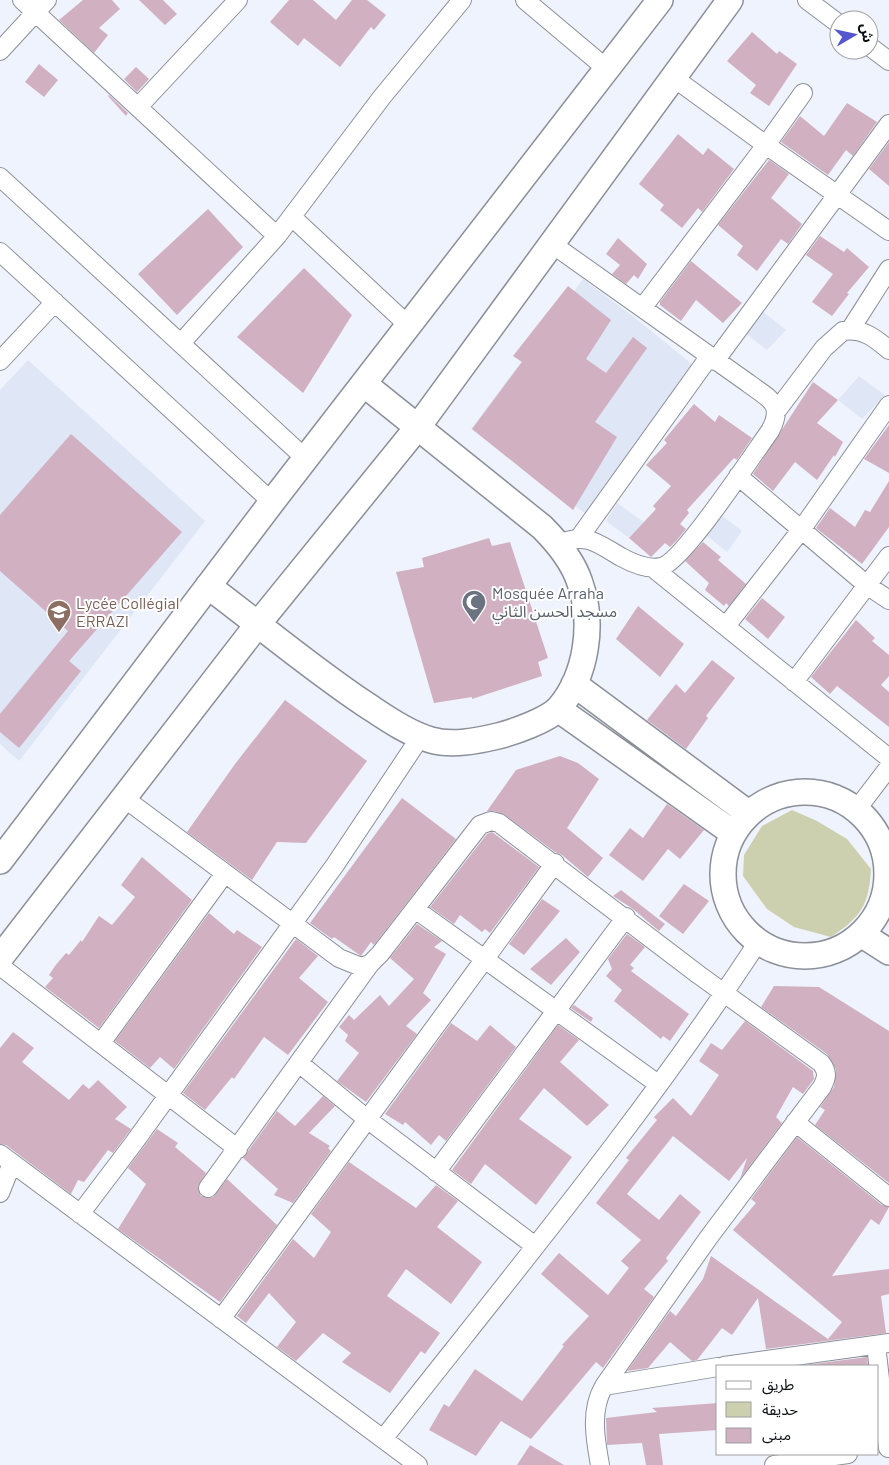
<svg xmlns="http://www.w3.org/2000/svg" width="889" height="1465" viewBox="0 0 889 1465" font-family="Barlow,'Noto Sans Arabic',sans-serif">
<rect width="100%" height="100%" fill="#eff3fd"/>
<path fill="#dfe6f5" d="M583,279l51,38 65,53 -109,147 -119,-88z
M762,311l24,19 -19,20 -22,-17z
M28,360l177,161 -186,240 -19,-17v-354z
M859,376l26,19 -23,24 -24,-19z
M617,503l27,19 -15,16 -23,-17z
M721,515l21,16 -15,21 -21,-17z"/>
<path fill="#cdd0af" d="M792,810l25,11 30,18 24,30c-2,36 -10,48 -40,68l-37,-10 -27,-18 -24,-33 1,-21 18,-29z"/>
<path fill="#d0b0c1" d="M83,0h29l8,9 -21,19 9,7 -14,18 -35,-33z
M139,0h24l14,14 -12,11z
M289,0h24l23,20 16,-20h15l19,15 -12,15 -3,-3 -31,40 -36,-29 -6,8 -28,-24z
M752,32l25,22 2,-3 18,13 -28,42 -19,-13 6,-8 -29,-24z
M39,64l19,16 -14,17 -19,-15z
M136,67l13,12 -12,13 -13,-13z
M109,95l19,18 -2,3 -18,-20z
M847,103l30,19 -24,34 -7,-6 -18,25 -47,-33 19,-26 24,20z
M678,134l25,21 5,-7 26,21 -32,43 -4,-4 -16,20 -22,-18 4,-5 -25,-21z
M889,142v44l-20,-17z
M769,160l20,14 -18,24 31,26 -14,20 -7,-5 -24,32 -20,-16 6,-9 -25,-21z
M208,209l35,38 -66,68 -39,-41z
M820,236l24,16 3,-4 22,19 -22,26 2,1 -17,22 -20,-14 21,-28 -27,-19z
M618,238l29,26 -9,15 -4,-4 -8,9 -14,-10 8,-9 -14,-11z
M691,261l51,42 -19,20 -27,-23 -15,21 -21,-16v-3z
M304,268l48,47 -49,78 -66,-56z
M568,286l43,34 -25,39 20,14 27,-36 14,11 -52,74 22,15 -44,73 -101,-81 50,-67 -9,-6z
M813,382l25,18 -21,23 26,19 -8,15 -1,-2 -17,25 -22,-18 -22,29 -20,-17z
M694,404l21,18 4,-7 33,23 -15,22 -3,-2 -47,52 2,3 -9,11 6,5 -9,11 -7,7 -5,-4 -14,14 -22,-19 27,-29 -3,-3 18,-20 -25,-21 21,-22 -3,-3z
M889,425v48l-25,-14z
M71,434l111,98 -113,129 12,10 -62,77 -19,-16v-18l68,-83 -68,-60v-56z
M889,481v46l-27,37 -46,-36 14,-20 25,19 10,-17 5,2z
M489,538l3,8 18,-4 38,116 -10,4 4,14 -70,23v-2l-38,6 -38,-131 28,-5 -2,-9z
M703,542l18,15 -3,3 28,24 -17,22 -3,-3 -2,3 -19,-16 4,-7 -24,-22z
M762,598l23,19 -17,22 -23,-20z
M638,606l46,38 -24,33 -44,-38z
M856,620l19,18 -3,3 17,14v21l-8,9 8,7v35l-52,-41 -7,8 -19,-17z
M712,660l23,18 -29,38 2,2 -22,31 -39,-29 29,-36 9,9z
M285,700l82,61 -61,82 -29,-1 -25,38 -65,-48 48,-68z
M560,756l18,7 21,16 -32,49 36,30 -15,19 -26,-22 -7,-3 -50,-37 -11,-4h-7l29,-41z
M402,798l54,41 -82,106 -3,-3 -10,14 -27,-19 -2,2 -22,-16z
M667,804l37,26 -24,29 -12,-10 -25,32 -34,-26 21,-27 13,10z
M492,832l47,35 -49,66 -5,-4 -3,3 -22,-17 -6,9 -24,-17 57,-73z
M142,857l50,43 -93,128 -54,-41 8,-9 -4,-3 6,-9 11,-13 3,2 12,-15 1,2 17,-26 13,9 23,-28 -14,-12z
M684,884l25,17 -26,33 -24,-18z
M621,890l44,34 -6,7 -26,-22 -20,-13z
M542,899l18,12 -36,44 -15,-11z
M209,913l25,21 3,-4 25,17 -88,122 -14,-12 -10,11 -35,-27z
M417,924l25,17 -8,6 12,7 -23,39 8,7 -25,26 11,8 -51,68 -29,-21 22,-28 -14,-12 3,-6 -9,-8 10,-12 5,5 26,-25 9,11 25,-27 -24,-21z
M627,934l18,13 -15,18 4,3 -3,3 58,43 -19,27 -7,-5 -2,3 -47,-38 8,-11 -16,-14 6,-7 -4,-10z
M566,938l14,14 -29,33 -21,-16z
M296,939l22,17 -19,22 29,24 -40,53 -24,-18 -30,42 -2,-2 -27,33 -22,-17z
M774,986l45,1 70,44v152l-74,-58 10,-15 -5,-3 14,-20 2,-18 -9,-15 -66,-47z
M574,1005l19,13 -2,4 -20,-14z
M745,1021l68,50 1,8 -11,15 -10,-7 -17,30 6,6 -42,56 7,-21 -18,23 -56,-45 -46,58 32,26 21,-26 21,18 -35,46 2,3 -24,28 10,8 -51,71 -7,-6 -65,77 -30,-18 -25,35 -47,-26 15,-26 5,3 26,-38 47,32 42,-55 -2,-1 27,-29 -48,-42 18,-21 49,42 21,-27 -8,-7 20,-21 -45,-37 33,-43 -3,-2 31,-38 -3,-3 19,-19 18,18 28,-41 -20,-14 12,-18 11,7z
M451,1023l26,18 13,-16 26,22 -70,94 -7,-6 -8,10 -26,-23 -2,3 -18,-11z
M558,1025l21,15 -19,22 49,43 -22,21 -43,-38 -25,31 53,38 -36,48 -51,-41 -14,20 -19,-14z
M13,1032l21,16 -12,14 47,38 14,-16 6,5 9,-9 29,27 -12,12 16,10 -18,24 -5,-3 -24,32 -6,-2 -7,14 -65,-49 -6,-1v-96z
M323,1096l12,10 -26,27 21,13 -2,2 3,3 -38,52 -19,-8 4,-6 -35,-31 34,-47 18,15z
M157,1129l21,14 -3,4 31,26 -8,13 3,10 12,1 14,-18 50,46 -57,77 -102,-73 28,-45 -18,-16z
M797,1137l85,68 7,2 -10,18 -8,-6 -39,57 57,-7v25l-8,2 5,37 -120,16 -8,-51 -26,37 -10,-7 -25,32 -5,1 -22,-19 -22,26 -21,3 43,-60 6,5 27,-37 8,-23 117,83 14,-17 -109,-92 23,-27 -5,-4z
M349,1162l67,46 20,-23 22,16 -21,26 45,35 -31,42 -45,-35 -19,27 53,37 -15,21 -4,-3 -31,42 -48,-31 9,-9 -28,-20 -27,28 -19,-14 19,-25 -27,-29 -23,30 -9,-7 56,-77 21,19 17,-26 -20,-18z
M867,1357l1,9h-69z
M718,1403v27l-59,4 4,31h-17l-4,-22 -35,2 -1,-27 51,-6 -5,-4z
M530,1445l34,20h-47z"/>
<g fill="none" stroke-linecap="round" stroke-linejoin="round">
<defs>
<path id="street" d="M22,0l255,236
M525,0l82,69
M807,0l32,24
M869,46l20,15
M0,51l47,-51
M674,78l92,67 37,-52
M138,107l100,-107
M0,177l306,282
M292,217l117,109
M552,244l196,139c21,16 37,20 22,48 -16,22 -88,132 -109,136 -13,3 -29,-4 -40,-10 -24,-14 -34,-25 -63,-13
M0,252l272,250
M643,307l123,-162 123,86
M850,330l39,-61
M181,343l96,-107 105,-139 80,-97
M0,361l55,-59
M715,361l174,-237
M778,409l46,-61 19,-17c20,-3 32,7 46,19
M738,476l130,110 21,14
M579,538l130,-181
M653,568l236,190
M726,626l75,-96 88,-125
M794,682l95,-126
M124,798l215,160 22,9 9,-3 10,-10 100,-129 11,-4 8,2 200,152 122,88c7,9 6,14 1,24l-113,150 -105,149
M857,809l32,-42
M415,909l243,175
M0,966l238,183
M101,1043l124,-170
M299,1063l68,56 168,127
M795,1122l94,75
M0,1154l418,311
M436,1172l190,-255
M208,1188l162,-224
M0,1193l12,-30
M80,1214l53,-70 202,-279 86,-129
M221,1319l334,-456
M876,1345l12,103
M724,1366l165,-23
M383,1439c128,-163 262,-324 375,-497
M600,1465c-5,-27 -10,-55 4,-79l114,-19
M774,1465l74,-11"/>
<path id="secondary" d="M208,586c52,39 103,82 157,118 20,13 42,29 66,36 21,6 46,1 67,-4 16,-4 50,-16 61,-28 28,-33 35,-85 21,-125 -7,-22 -22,-40 -38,-56l-178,-143
M574,684l174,129
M558,709l175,124
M723 874a82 82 0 1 1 164 0a82 82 0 1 1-164 0Z
M0,861l272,-359 388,-502
M861,934l28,18
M0,958l258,-334 159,-196 313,-428"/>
</defs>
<use href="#street" stroke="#8b8f98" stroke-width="20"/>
<use href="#secondary" stroke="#8b8f98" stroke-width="28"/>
<use href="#street" stroke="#fff" stroke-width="18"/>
<use href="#secondary" stroke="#fff" stroke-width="25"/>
</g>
<defs>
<symbol id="mosque-pin" viewBox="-11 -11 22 30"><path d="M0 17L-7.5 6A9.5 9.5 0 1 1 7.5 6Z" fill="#6b7280" stroke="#fff"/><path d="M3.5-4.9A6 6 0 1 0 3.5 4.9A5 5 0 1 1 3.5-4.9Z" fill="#fff"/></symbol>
<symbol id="school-pin" viewBox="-11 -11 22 30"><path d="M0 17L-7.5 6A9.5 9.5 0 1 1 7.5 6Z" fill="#8d6e63" stroke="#fff"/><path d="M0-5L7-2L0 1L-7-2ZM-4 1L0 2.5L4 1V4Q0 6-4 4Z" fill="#fff"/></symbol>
</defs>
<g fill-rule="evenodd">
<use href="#mosque-pin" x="460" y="588" width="28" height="38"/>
<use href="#school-pin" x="45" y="598" width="28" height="38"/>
</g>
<g text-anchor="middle" stroke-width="4" stroke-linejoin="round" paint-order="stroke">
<g font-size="16" fill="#5b616d" stroke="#fff" text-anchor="start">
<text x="492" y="599">Mosquée Arraha<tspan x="492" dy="18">مسجد الحسن الثاني</tspan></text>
</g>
<g font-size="16" fill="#785e54" stroke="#fff" text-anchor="start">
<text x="76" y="609">Lycée Collégial<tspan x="76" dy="18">ERRAZI</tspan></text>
</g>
</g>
<rect x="716" y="1365" width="162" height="90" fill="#ffffff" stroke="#9e9fa0"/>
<rect x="726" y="1381" width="25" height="8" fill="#ffffff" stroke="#9e9fa0"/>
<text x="762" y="1390" font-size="15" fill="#0c0e11">طريق</text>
<rect x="726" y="1402" width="25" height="15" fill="#cdd0af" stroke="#9e9fa0"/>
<text x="762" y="1415" font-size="15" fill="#0c0e11">حديقة</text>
<rect x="726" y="1428" width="25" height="15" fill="#d0b0c1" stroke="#9e9fa0"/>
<text x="762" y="1440" font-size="15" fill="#0c0e11">مبنى</text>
<g transform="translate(854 35) rotate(81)"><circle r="24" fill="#ffffff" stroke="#9e9fa0"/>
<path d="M0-4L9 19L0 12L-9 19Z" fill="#5456cd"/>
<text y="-8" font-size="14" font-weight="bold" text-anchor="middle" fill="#0c0e11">ش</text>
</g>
</svg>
